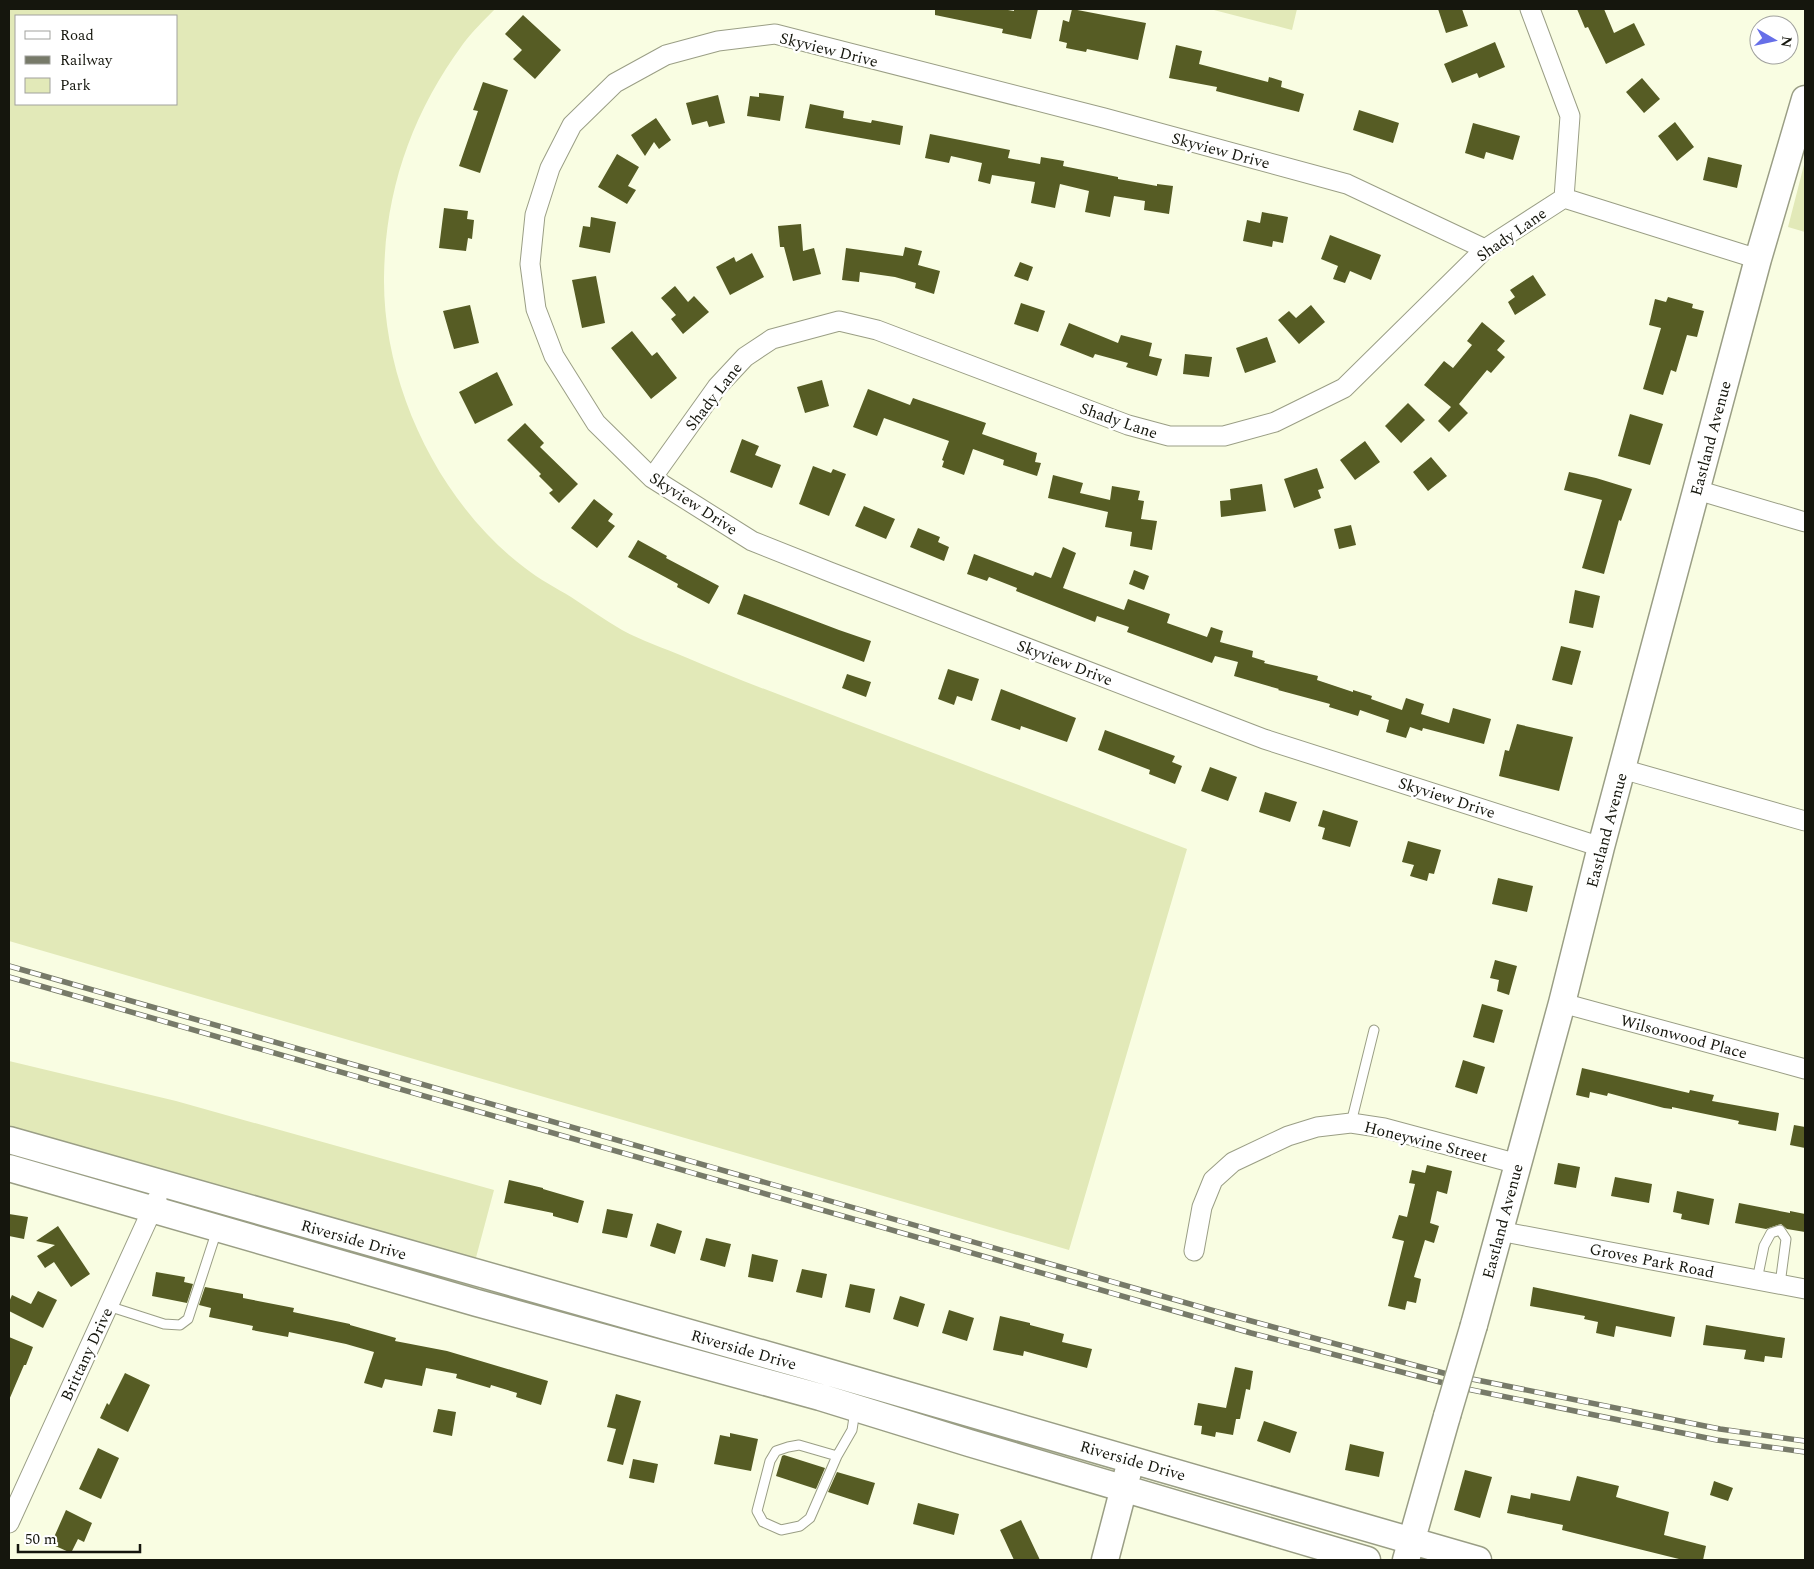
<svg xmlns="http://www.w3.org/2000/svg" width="1814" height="1569" viewBox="0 0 1814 1569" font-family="Spectral,serif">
<rect width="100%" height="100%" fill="#f9fde2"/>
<path fill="#e2e9b8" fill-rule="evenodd" d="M9,9h486c-11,11 -23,23 -32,35 -52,71 -78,147 -79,234 -1,108 55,225 141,290 14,11 31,20 46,29 17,11 34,23 51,33 20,11 42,18 63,27 56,24 114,45 171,67 110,41 221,83 331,125l-118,401 -1060,-309zM16,16h160v88h-160z
M1210,9h87l-5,21z
M1805,161v71l-17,-5z
M9,1061l167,40 318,89 -20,75 -465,-136z"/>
<path fill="#565c24" d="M935,9h67l12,2v-2h24l-7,30 -29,-6 1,-4 -68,-14z
M1072,9l74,14 -8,37 -51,-11 -1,3 -20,-4 1,-5 -8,-2 4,-21 6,2z
M1438,9h24l6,17 -22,7z
M1577,9h27l10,24 20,-10 11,22 -39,19 -18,-37 -3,1z
M523,15l38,35 -26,29 -22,-20 9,-9 -17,-16z
M1495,42l10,25 -26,11 -2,-5 -25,10 -8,-19z
M1176,45l26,6 -3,13 69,18 1,-5 13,4 -1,6 23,7 -5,18 -83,-21 1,-4 -48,-9z
M1642,78l18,21 -16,14 -18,-21z
M483,82l25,8 -28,83 -21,-7 19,-55 -5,-1z
M759,93l25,3 -4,25 -33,-5 3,-20 9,1z
M718,95l7,28 -16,4 -2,-6 -15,4 -6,-22z
M810,104l34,7 -1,7 28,5 1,-3 31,6 -3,19 -95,-17z
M1359,110l40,13 -6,20 -40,-13z
M656,118l15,22 -12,9 -5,-7 -9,14 -14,-21z
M1675,122l19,25 -17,14 -19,-25z
M1473,123l47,13 -7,24 -27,-8 -2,7 -19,-6z
M930,134l80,16 -2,8 32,6 1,-7 23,4 -1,5 55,11v2l39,7v-2l16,2 -4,28 -25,-4 1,-9 -31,-5 -4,21 -25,-5 4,-21 -29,-7 -5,24 -24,-5 4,-21 -43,-7 -2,9 -12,-3 4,-18 -31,-7 -2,7 -24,-5z
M617,154l22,13 -11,19 8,4 -9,14 -29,-17z
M1708,157l34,8 -5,23 -34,-8z
M444,208l24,3 -1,8 7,1 -2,19 -4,-1 -2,13 -27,-3z
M1262,212l26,5 -5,26 -10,-2 -1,6 -29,-6 4,-21 13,3z
M591,217l25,5 -6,31 -31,-6 4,-21 7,1z
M801,224l2,27 11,-3 7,26 -28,7 -9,-34h-4l-2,-21z
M1330,235l51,20 -10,25 -21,-9 -5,12 -12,-4 5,-13 -17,-7z
M905,247l17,4 -4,14 22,6 -6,23 -19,-6 1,-5 -21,-6 -35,-5 -1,10 -17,-2 4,-32 57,8z
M752,253l12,24 -34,18 -14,-28 18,-10 2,5z
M1020,262l13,5 -5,14 -14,-5z
M1533,275l13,20 -31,20 -7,-13 7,-5 -5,-7z
M596,276l9,47 -23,5 -10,-48z
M675,286l13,16 6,-6 15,16 -26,22 -12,-15 5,-4 -15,-17z
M1668,297l25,7 -1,4 12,3 -7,26 -10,-2 -11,37 -5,-2 -8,25 -20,-6 18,-61 -12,-3 6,-26 11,3z
M1021,303l24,8 -7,21 -24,-8z
M470,305l9,38 -25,6 -11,-38z
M1311,305l14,17 -26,22 -21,-24 11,-9 7,7z
M1482,322l23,19 -8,9 8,7 -14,16 -4,-3 -28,34 9,9 -19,19 -11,-11 13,-14 -27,-22 20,-24 9,7 19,-23 -5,-4z
M1069,323l49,20 3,-8 31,8 -3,13 13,3 -5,17 -31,-9 2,-4 -33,-9 -2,4 -33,-13z
M632,331l20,25 5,-4 20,26 -26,21 -40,-51z
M1267,337l9,25 -31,11 -9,-25z
M1185,354l27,3 -3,20 -26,-3z
M497,372l16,33 -38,19 -16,-32z
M822,380l7,26 -24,7 -8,-26z
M868,389l42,16 3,-7 73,25 -4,11 55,19 -2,9 6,1 -4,13 -34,-11 1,-5 -31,-11 -9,26 -22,-8 2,-6 -2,-1 7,-19 -65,-23 -7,18 -24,-9z
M1408,403l17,17 -24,23 -16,-17z
M1630,414l33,10 -13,41 -32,-9z
M525,423l19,20 -4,4 38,37 -19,19 -10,-10 4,-3 -14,-14 2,-2 -34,-34z
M742,439l17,7 -4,9 26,10 -9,23 -42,-16z
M1365,441l15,21 -25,18 -15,-20z
M1431,457l16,19 -19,15 -15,-19z
M813,466l18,7 2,-4 13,5 -17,42 -30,-12z
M1317,468l7,20 -6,2 3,8 -27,10 -10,-29z
M1569,472l27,6 36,11 -11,32 -2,-1 -15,54 -22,-6 20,-68 -38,-10z
M1053,475l30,8 -3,10 30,7 2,-14 28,5 -2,9 6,1 -3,18 16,2 -5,29 -22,-4 2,-14 -27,-5 3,-15 -60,-14z
M1262,484l4,27 -45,6 -1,-16 11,-1 -1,-11z
M594,499l19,15 -5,7 7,5 -18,22 -26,-20z
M864,506l31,13 -9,20 -31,-13z
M1351,525l5,20 -17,4 -5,-20z
M918,528l22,9 -2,5 11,5 -5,14 -34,-14z
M638,540l29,16 -1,2 53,28 -10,18 -32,-17 1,-3 -50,-27z
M1063,547l13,6 -13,35 61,22 4,-11 42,15 -3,9 40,14 4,-10 12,4 -3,11 33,9 -1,6 13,4 -1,2 54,13 -1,4 36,12v-2l19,6 -1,3 31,11 4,-12 18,6 -3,10 28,9 4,-15 38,11 -7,25 -61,-16 -1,3 -12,-4 -4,11 -20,-6 3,-12 -29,-10 -2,6 -29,-9 1,-3 -52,-14 1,-1 -45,-13 4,-14 -23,-6 -3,7 -85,-31 2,-5 -32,-11 -2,6 -79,-31 1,-3 -28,-11 -2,4 -20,-7 7,-20 59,22 2,-4 16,6z
M1134,570l15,6 -5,14 -15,-6z
M1575,590l25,6 -7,32 -24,-5z
M744,594l95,36 32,11 -7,21 -127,-48z
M1561,646l20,5 -9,34 -20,-5z
M948,669l31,10 -7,22 -15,-5 -3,9 -16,-6z
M847,674l24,8 -5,15 -24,-9z
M1001,689l75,29 -9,24 -46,-16 -1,4 -29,-10z
M1517,724l56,13 -14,54 -60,-15 6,-26 4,1z
M1105,730l70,26 -3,6 10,4 -7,18 -26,-10 1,-4 -52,-20z
M1210,767l27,10 -9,24 -27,-10z
M1265,792l32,10 -7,20 -31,-10z
M1323,810l35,11 -8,26 -28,-8 3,-11 -7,-2z
M1408,841l33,9 -7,24 -5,-1 -2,8 -17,-5 4,-11 -12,-3z
M1498,878l35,8 -6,26 -35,-8z
M1495,960l22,6 -8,29 -12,-4 2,-11 -9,-2z
M1482,1004l21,6 -9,33 -21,-6z
M1463,1060l22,7 -8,27 -22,-7z
M1582,1068l107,25 1,-3 24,5 -2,6 67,12 -3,18 -38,-7 1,-3 -67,-14v2l-8,-1 -56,-15 -1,3 -17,-4 -1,6 -13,-3z
M1794,1125l11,2v21l-15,-3z
M1558,1163l22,4 -4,21 -22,-4z
M1427,1165l25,6 -5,23 -10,-3 -7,32 9,3 -5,17 -9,-3 -11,37 7,2 -5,24 -9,-2 -2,9 -17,-4 16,-65 -12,-3 7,-23 8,2 8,-33 -6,-1 3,-13 13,3z
M1615,1177l37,7 -3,19 -38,-7z
M509,1180l34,8v1l41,12 -6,22 -25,-7v-3l-49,-10z
M1677,1191l37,8 -5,26 -28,-6 1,-5 -9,-2z
M1739,1203l51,10v-2l15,3v18l-18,-3 -6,-5 -15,5 -31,-6z
M607,1209l26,5 -6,24 -25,-5z
M9,1214l19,3 -4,22 -15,-3z
M657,1223l25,8 -7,23 -25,-8z
M58,1226l32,48 -19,13 -17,-25 -9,6 -8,-12 18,-11 -19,-4z
M706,1238l25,6 -6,23 -25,-7z
M752,1254l26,6 -5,22 -25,-5z
M802,1269l25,5 -5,24 -26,-6z
M156,1272l29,5 -1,5 9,2 -6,19 -35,-7z
M850,1284l25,5 -5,24 -25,-6z
M205,1287l38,7v4l51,10 -1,4 57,12v1l46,13 -1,3 52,10 101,30 -7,24 -25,-8 1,-4 -26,-8 -1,3 -34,-10 1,-4 -31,-6 -4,18 -37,-7 -3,9 -18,-5 10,-31 -28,-8 -57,-12 -1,5 -36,-7 1,-4 -44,-9 2,-9 -12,-3z
M1533,1287l142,30 -4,20 -55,-11 -2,11 -18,-4 2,-11 -14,-3 1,-3 -55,-10z
M38,1291l19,9 -14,28 -34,-17v-9l3,-7 19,9z
M900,1296l25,8 -7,23 -25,-8z
M949,1310l25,8 -7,23 -25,-8z
M1000,1316l30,7v2l34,9 -2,8 30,7 -5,19 -63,-17 -1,5 -30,-6z
M1706,1325l79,13 -3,20 -17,-2 -1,6 -20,-3 2,-9 -43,-5z
M9,1337l24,10 -7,18h-2l-15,35z
M1235,1367l18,4 -3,19 -4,-1 -6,30h-4l-3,16 -17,-3 -1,5 -14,-3 1,-8 -8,-1 4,-22 28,5z
M125,1373l25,12 -22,47 -28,-14 7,-15 2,2z
M616,1394l25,7 -18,64 -16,-4 9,-32 -9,-2z
M438,1409l18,3 -4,24 -19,-4z
M1264,1421l33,11 -7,21 -33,-12z
M730,1433l28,6 -7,32 -37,-7 6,-29 10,2z
M1350,1444l34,8 -5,25 -34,-7z
M98,1448l21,10 -18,41 -22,-10z
M784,1455l41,13 -9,21 -40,-13 6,-20z
M633,1459l25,5 -4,19 -25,-5z
M1465,1470l27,7 -12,41 -26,-8z
M837,1472l38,11 -7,22 -40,-13z
M1577,1476l42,10 -3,11 53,15 -5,23 42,11 -3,14h-20l-121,-30 1,-5 -56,-12 4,-18 19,4 1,-6 39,8z
M1714,1481l19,7 -5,13 -18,-6z
M918,1503l41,11 -5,21 -41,-11z
M66,1510l26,13 -8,19 -6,-3 -7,14 -20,-9z
M1021,1520l19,40h-26l-14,-30z"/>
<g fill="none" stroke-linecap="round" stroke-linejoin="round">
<defs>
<path id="lane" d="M1351,1123l23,-93
M1757,1280l7,-34 7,-13 9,-3 6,9 -6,45
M108,1306l56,18 16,1 8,-6 29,-89
M837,1456l-38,-11 -11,2 -12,4 -6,10 -13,50 6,11 18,8 19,-4 10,-8 27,-62 15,-26 3,-19"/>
<path id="street" d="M1530,9l40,107 -6,82
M1564,198l194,61
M1485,249l-138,-65 -243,-66 -329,-84 -57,7 -52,14 -51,28 -43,42 -22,43 -15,47 -5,49 6,45 18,47 42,67 56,55 100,63 78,31 434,167 337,108
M652,478l65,-91 28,-30 27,-18 67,-18 38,9 251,95 41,11h55l51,-14 69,-34 141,-139 79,-51
M1697,490l108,32
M1622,769l183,52
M1562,1003l243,66
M1499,1231l306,58
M1194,1251l8,-44 11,-27 20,-18 55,-26 29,-9 34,-4 33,5 134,36
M9,1523l148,-324"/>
<path id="secondary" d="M9,1140l794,225 675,195
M9,1168l468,135 343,94 149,46 398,117
M1474,1325l88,-322 39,-156 157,-588 47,-160
M1105,1560l23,-88
M1406,1560l41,-144"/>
</defs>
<use href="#lane" stroke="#9a9e85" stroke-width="11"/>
<use href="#street" stroke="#9a9e85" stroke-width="21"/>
<use href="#secondary" stroke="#9a9e85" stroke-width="29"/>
<use href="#lane" stroke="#fff" stroke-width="9"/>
<use href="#street" stroke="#fff" stroke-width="19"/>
<use href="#secondary" stroke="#fff" stroke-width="26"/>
<defs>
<path id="rail" d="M9,966l1209,346 229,62 273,55 85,12
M9,977l1242,356 216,56 250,51 88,12"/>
</defs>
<use href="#rail" stroke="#777a69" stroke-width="5.5"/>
<use href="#rail" stroke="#fff" stroke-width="4" stroke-dasharray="11" stroke-linecap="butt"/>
<defs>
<path id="secondary-bridge" d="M1447,1416l27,-91"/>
</defs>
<use href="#secondary-bridge" stroke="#9a9e85" stroke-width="29" stroke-linecap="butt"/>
<use href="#secondary-bridge" stroke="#fff" stroke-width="26"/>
</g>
<g text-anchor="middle" stroke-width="5" stroke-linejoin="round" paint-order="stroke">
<g font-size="16" fill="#15160d" stroke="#fff">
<text transform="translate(829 49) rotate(14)" y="6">Skyview Drive</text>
<text transform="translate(1221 150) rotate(15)" y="6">Skyview Drive</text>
<text transform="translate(1511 234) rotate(-35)" y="6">Shady Lane</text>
<text transform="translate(713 396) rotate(-52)" y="6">Shady Lane</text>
<text transform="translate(1119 420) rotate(19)" y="6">Shady Lane</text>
<text transform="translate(1710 438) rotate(-75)" y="6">Eastland Avenue</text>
<text transform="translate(694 503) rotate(33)" y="6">Skyview Drive</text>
<text transform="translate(1065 662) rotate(21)" y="6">Skyview Drive</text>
<text transform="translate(1447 797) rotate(18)" y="6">Skyview Drive</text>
<text transform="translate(1606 830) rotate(-75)" y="6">Eastland Avenue</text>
<text transform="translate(1684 1036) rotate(15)" y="6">Wilsonwood Place</text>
<text transform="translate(1426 1141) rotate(14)" y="6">Honeywine Street</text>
<text transform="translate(1502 1221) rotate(-75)" y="6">Eastland Avenue</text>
<text transform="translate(354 1239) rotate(16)" y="6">Riverside Drive</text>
<text transform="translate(1652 1260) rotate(11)" y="6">Groves Park Road</text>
<text transform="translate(744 1349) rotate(16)" y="6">Riverside Drive</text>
<text transform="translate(86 1354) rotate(-65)" y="6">Brittany Drive</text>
<text transform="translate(1133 1460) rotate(16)" y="6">Riverside Drive</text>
</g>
</g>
<rect width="1814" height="1569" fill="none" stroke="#15160d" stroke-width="20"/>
<rect x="15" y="15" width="162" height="90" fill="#ffffff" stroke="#a1a29e"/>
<rect x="25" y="31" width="25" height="8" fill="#ffffff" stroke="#a1a29e"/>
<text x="60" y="40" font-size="15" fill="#15160d">Road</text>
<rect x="25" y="56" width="25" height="8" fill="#777a69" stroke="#a1a29e"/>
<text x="60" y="65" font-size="15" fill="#15160d">Railway</text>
<rect x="25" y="78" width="25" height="15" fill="#e2e9b8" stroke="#a1a29e"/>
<text x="60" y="90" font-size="15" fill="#15160d">Park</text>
<g transform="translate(1774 40) rotate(99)"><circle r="24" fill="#ffffff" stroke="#a1a29e"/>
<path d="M0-4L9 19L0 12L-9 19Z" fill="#666fe8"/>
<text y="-8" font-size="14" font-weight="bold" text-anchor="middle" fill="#15160d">N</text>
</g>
<path d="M18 1544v8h122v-8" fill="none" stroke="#15160d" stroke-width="2.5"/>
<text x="25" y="1544" font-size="15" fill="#15160d" stroke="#ffffff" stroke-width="4" paint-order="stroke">50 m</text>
</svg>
